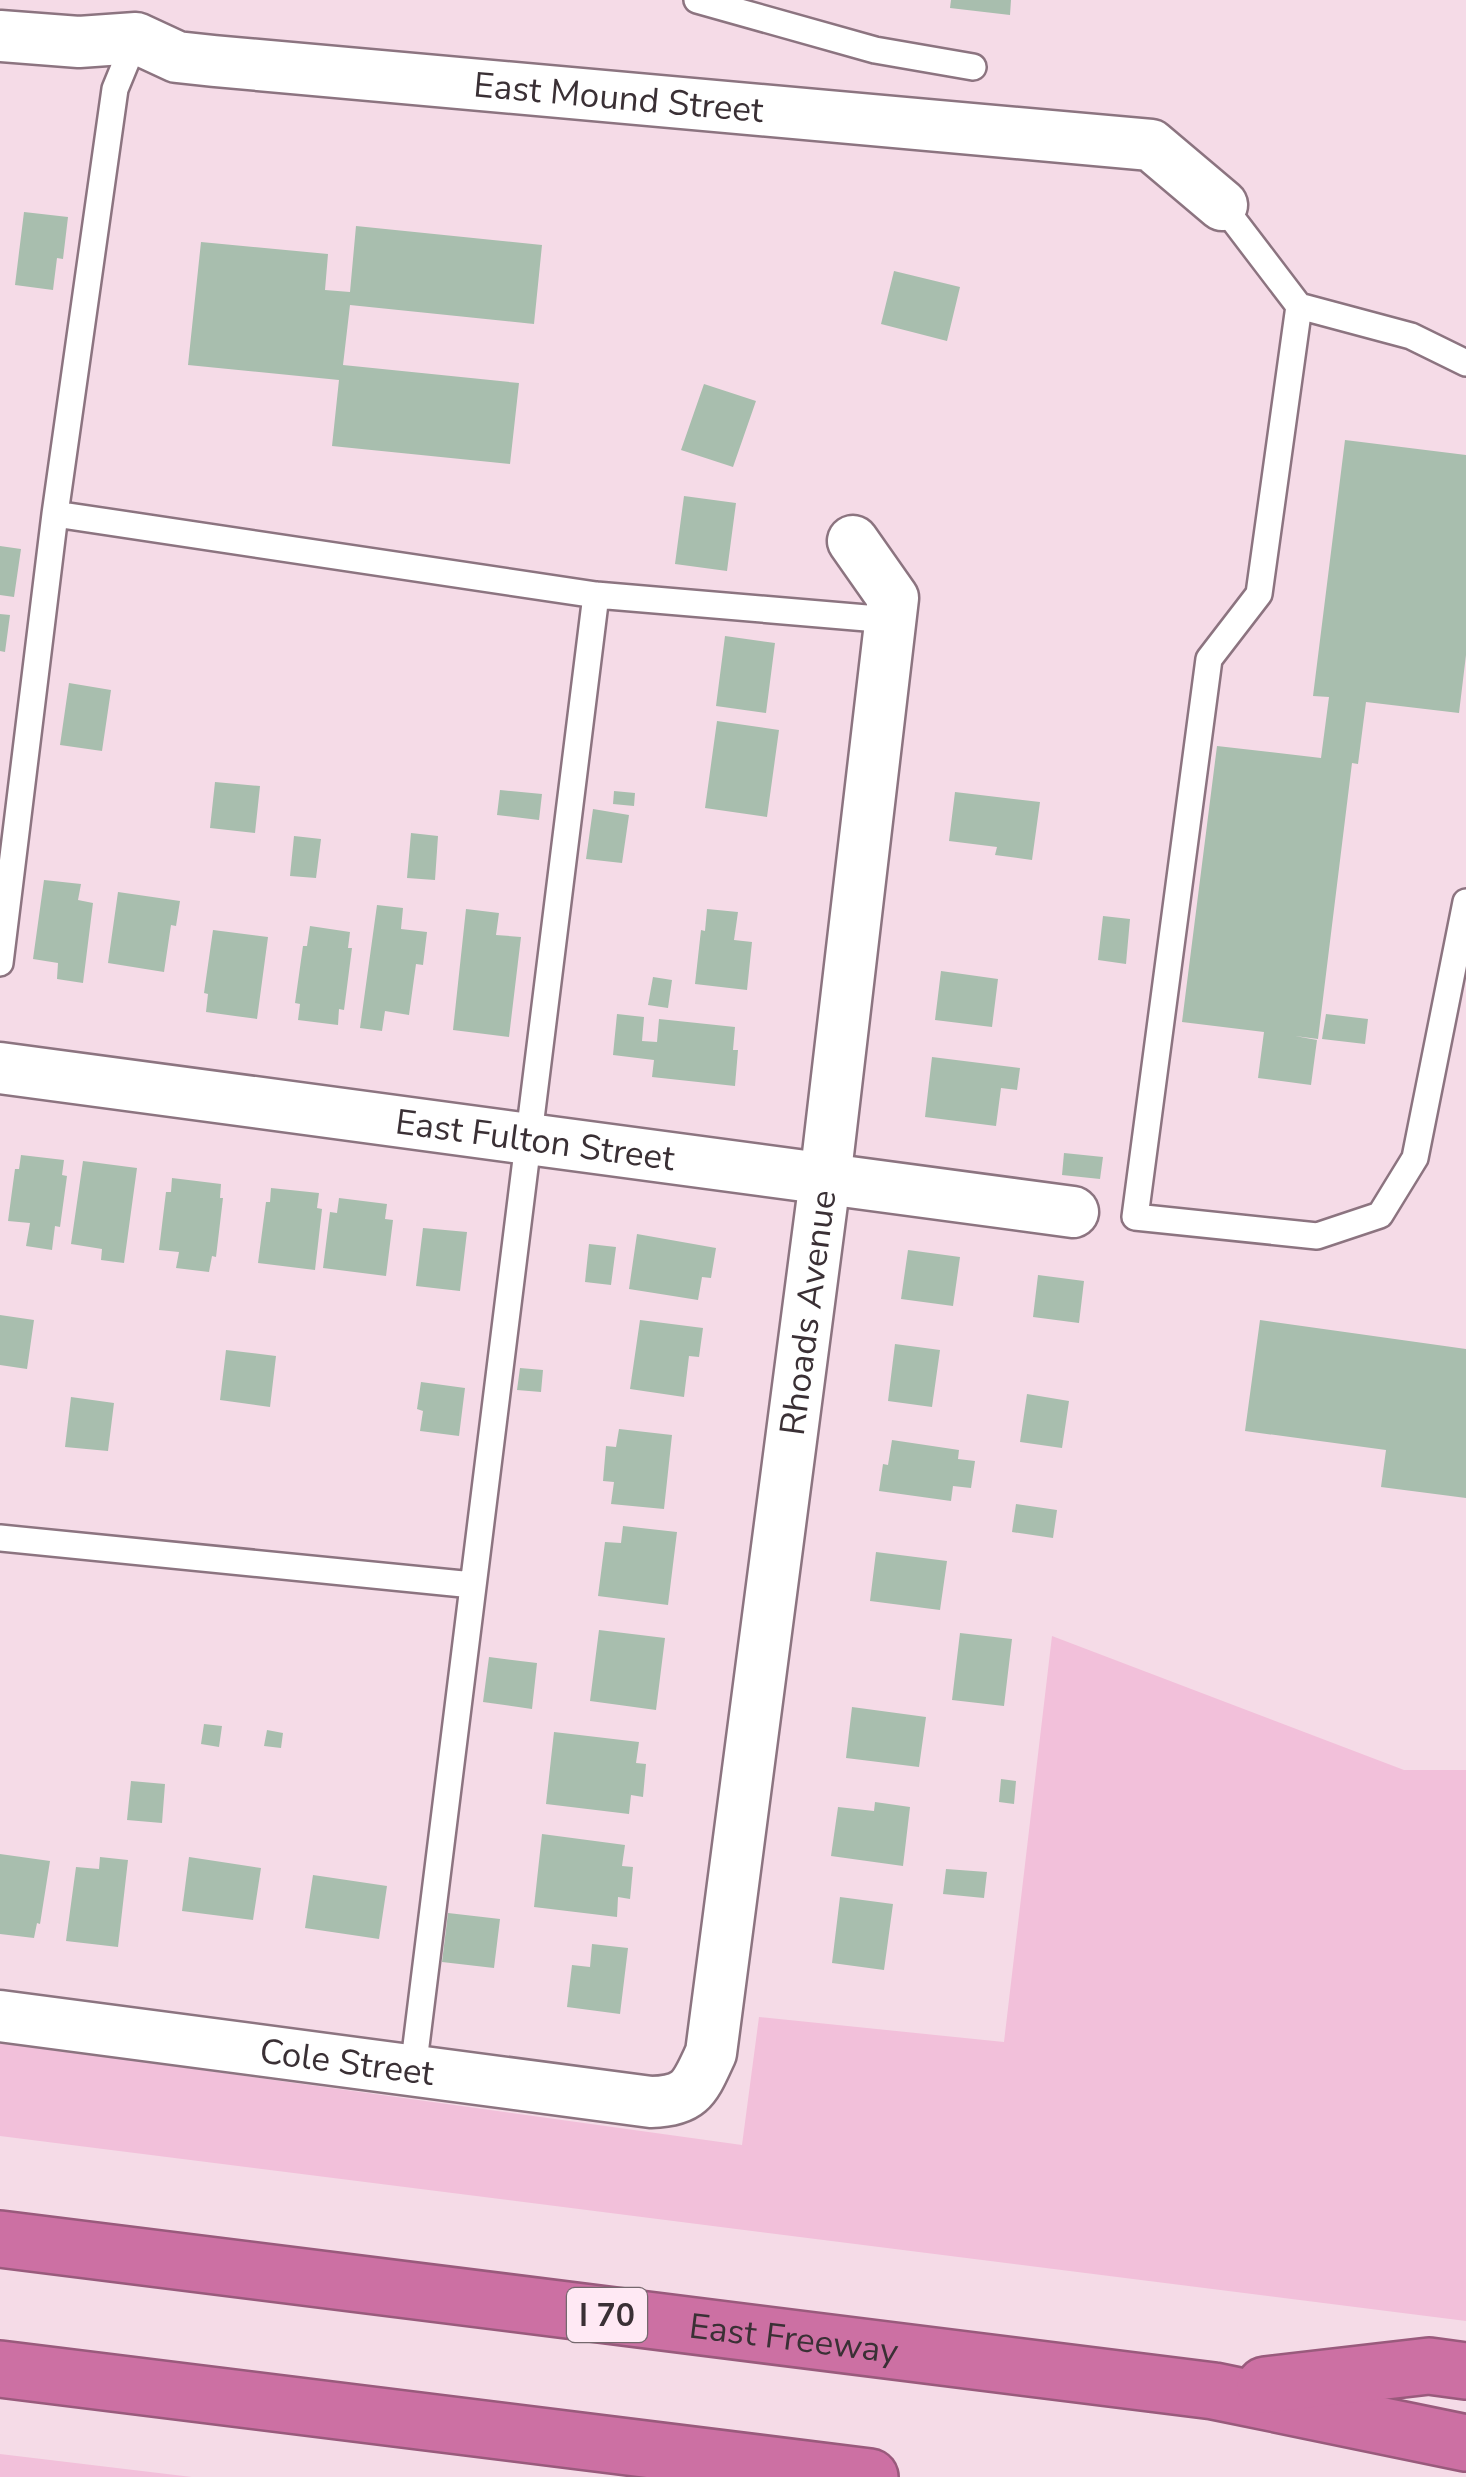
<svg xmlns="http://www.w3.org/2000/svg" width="1466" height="2477" viewBox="0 0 1466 2477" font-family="'Nunito Sans',sans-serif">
<rect width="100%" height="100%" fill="#f5dbe7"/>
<path fill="#f2c0da" d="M1052,1636l352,134h62v551l-1466,-185v-94l742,103 17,-128 245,25z
M0,2454l192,23h-192z"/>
<path fill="#a8beae" d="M951,0h60l-1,15 -60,-7z
M24,212l44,5 -5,42 -6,-1 -4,32 -38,-5z
M356,226l186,19 -8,79 -184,-19 -7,60 176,18 -9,81 -178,-18 7,-66 -151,-15 13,-123 127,12 -3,36 25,2z
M894,271l66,16 -13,54 -66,-17z
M704,384l52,17 -23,66 -52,-17z
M1345,440l121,15v200l-7,58 -93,-11 -8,62 -6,-1 -34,276 -23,-3 22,4 -6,45 -53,-7 6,-46 -82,-10 35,-276 104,12 8,-61 -16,-1z
M684,496l52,7 -9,68 -52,-7z
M0,546l21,3 -7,48 -14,-2z
M0,614l10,1 -5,37 -5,-1z
M725,636l50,7 -9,70 -50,-7z
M69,683l42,7 -9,61 -42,-6z
M717,721l62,9 -12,87 -62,-9z
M215,782l45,4 -5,47 -45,-5z
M500,790l42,4 -3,26 -42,-5z
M614,791l21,2 -1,13 -21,-2z
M955,792l85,10 -8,58 -37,-5 2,-8 -48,-6z
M593,809l36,6 -7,48 -36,-4z
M411,833l27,3 -3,44 -28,-2z
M294,836l27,3 -5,39 -26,-2z
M44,880l37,4 -3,16 15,3 -10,80 -26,-4 1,-16 -25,-4z
M118,892l62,9 -4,25 -5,-1 -7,47 -56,-9z
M377,905l26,3 -2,21 26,3 -4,33 -7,-1 -7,51 -24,-4 -3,20 -22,-3z
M466,909l33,4 -3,22 25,2 -12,100 -56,-7z
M707,909l31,3 -4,28 18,2 -5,48 -52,-6 6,-54 4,1z
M1103,916l27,3 -4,45 -28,-4z
M310,926l40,6 -2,16h4l-8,62 -5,-1 -1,16 -40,-5 2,-16 -5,-1 8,-57h4z
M213,930l55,7 -11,82 -51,-7 2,-18 -4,-1z
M941,971l57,8 -6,48 -57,-7z
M653,977l19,3 -4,28 -20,-3z
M617,1014l27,3 -2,24 15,1 2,-23 76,8 -2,23h5l-3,36 -83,-9 2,-17 -41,-5z
M1326,1014l42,5 -3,25 -43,-5z
M932,1057l88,11 -3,22 -16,-2 -5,38 -71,-9z
M1064,1153l39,4 -3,22 -38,-4z
M21,1155l43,5 -2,15 5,1 -7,51 -5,-1 -3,24 -26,-4 4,-23 -22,-2 7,-52h4z
M83,1161l54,7 -13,95 -23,-3 1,-11 -31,-5z
M172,1178l49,6 -1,14h3l-7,59 -4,-1 -3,16 -33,-4 3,-16 -20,-2 7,-58h5z
M271,1188l48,5 -2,15 5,1 -7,61 -57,-7 8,-61h4z
M339,1198l48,6 -2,15 8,1 -7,56 -63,-8 7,-56 7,1z
M423,1228l44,4 -7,59 -44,-5z
M637,1234l79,14 -5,30 -9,-1 -4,23 -69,-11z
M589,1244l27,3 -5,38 -26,-3z
M908,1250l52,7 -7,49 -52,-7z
M1038,1275l46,6 -5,42 -46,-6z
M0,1315l34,5 -7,49 -27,-4z
M640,1320l63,8 -4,29 -10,-1 -5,41 -54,-8z
M1260,1320l206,29v149l-85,-11 5,-37 -141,-19z
M895,1344l45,6 -8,57 -44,-6z
M226,1350l50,6 -6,51 -50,-7z
M520,1368l23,2 -2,22 -24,-2z
M421,1382l44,6 -6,48 -39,-5 3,-20 -6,-2z
M1027,1394l42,7 -7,47 -42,-6z
M71,1397l43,6 -6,48 -43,-4z
M619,1429l53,6 -8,74 -53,-5 3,-22 -11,-1 3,-35 10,1z
M892,1440l67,10 -1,9 17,2 -4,27 -18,-2 -2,15 -72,-10 4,-27 5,1z
M1016,1504l41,6 -4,28 -41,-6z
M623,1526l54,6 -9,73 -70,-9 7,-54 16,1z
M876,1552l71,9 -7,49 -70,-9z
M599,1630l66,8 -9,72 -66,-9z
M960,1633l52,6 -8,67 -52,-6z
M489,1657l48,6 -5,46 -49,-7z
M852,1707l74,10 -7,50 -73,-9z
M204,1724l18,2 -3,21 -18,-3z
M267,1730l16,3 -2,15 -17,-2z
M554,1732l85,10 -3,21 10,1 -3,33 -12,-2 -2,19 -83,-10z
M1001,1779l15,2 -2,23 -15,-2z
M131,1781l34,3 -3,39 -35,-3z
M875,1802l35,5 -7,59 -72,-10 7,-49 36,4z
M542,1834l83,11 -3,21 11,1 -3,32 -12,-2 -1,20 -83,-10z
M0,1854l50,7 -10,63 -3,-1 -3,15 -34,-4z
M100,1857l28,3 -10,87 -52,-6 10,-74 23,2z
M189,1857l72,11 -8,52 -71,-9z
M946,1869l41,3 -3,26 -41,-4z
M313,1875l74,11 -8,53 -74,-11z
M840,1897l53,7 -9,66 -52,-7z
M448,1913l52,6 -6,49 -52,-6z
M592,1944l36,4 -8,66 -53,-7 5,-42 18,2z"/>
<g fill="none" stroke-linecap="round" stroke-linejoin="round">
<defs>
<path id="service" d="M697,0l178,50 98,17
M1222,205l77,101 -40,288 -50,65 -74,558 182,19 63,-21 35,-57 51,-256
M1299,306l112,30 55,27
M55,514l541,81 294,25
M0,963l55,-449 60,-425 21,-51
M0,1538l473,47
M413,2070l183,-1475"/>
<g id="minor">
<path id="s1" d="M0,36l79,6 57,-4 41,19 37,4 937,84 71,60"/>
<path id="s2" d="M0,1068l1073,144"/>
<path id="s3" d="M0,2016l651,86c41,-1 44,-15 60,-49l114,-873 68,-582 -40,-57"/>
</g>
<g id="motorway">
<path id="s4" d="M0,2239l1214,152 252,52"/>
<path d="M0,2369l870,108"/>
<path d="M1265,2385l164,-19 37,5"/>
</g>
</defs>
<use href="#service" stroke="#8c7480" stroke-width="30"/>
<use href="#minor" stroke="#8c7480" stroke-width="55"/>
<use href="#motorway" stroke="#995a7c" stroke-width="60"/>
<use href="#service" stroke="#fff" stroke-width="25"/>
<use href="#minor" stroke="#fff" stroke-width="50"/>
<use href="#motorway" stroke="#cc70a3" stroke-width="55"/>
</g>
<g text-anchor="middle" stroke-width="9" stroke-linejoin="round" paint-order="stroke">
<rect fill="#ffe9f4" stroke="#75686e" stroke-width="2.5" x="567" y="2288" width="80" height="54" rx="8"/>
<g font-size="32" font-weight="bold" fill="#3a3035">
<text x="607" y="2326">I 70</text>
</g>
<g font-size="35" fill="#3a3035" stroke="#ffe9f4">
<text dy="12" stroke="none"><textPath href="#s1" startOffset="625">East Mound Street</textPath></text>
<text dy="12" stroke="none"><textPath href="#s2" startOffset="540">East Fulton Street</textPath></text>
<text dy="12" stroke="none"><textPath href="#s3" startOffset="1488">Rhoads Avenue</textPath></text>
<text dy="12" stroke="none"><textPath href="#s3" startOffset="350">Cole Street</textPath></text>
<text dy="12" stroke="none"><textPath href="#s4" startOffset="800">East Freeway</textPath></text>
</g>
</g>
</svg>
